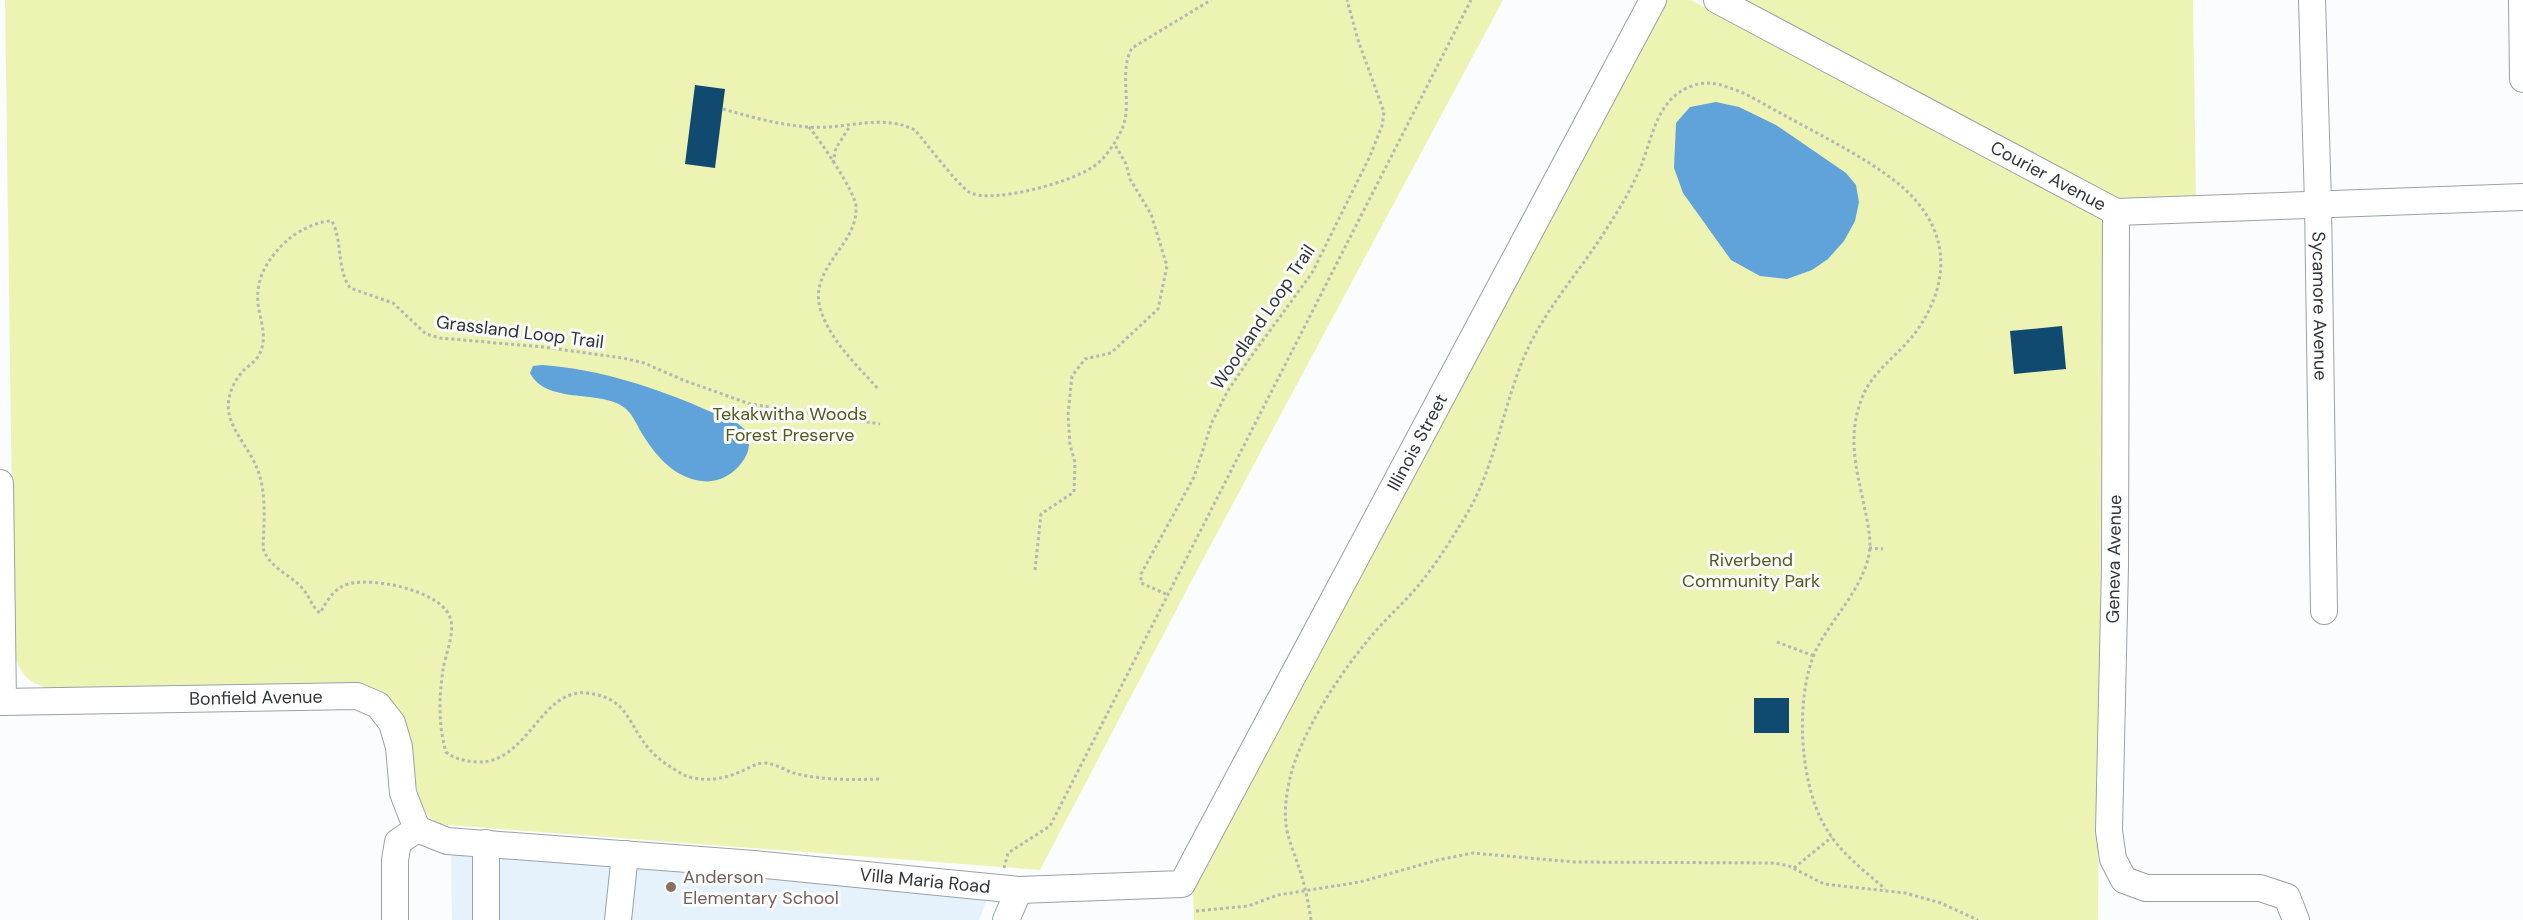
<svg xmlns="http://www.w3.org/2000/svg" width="2523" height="920" viewBox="0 0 2523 920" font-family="'DM Sans',sans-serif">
<rect width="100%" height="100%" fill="#fafcfd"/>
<path fill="#e5f2fc" d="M451,854l340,24 198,17 -10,25h-527z"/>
<path fill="#edf3b2" d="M5,0h1498l-310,578 -153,292 -605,-46 -13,-17 -26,-97 -20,-20 -20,-6 -306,5c-23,-7 -31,-15 -36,-39z
M1663,0h28l412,215 -5,705h-904l-1,-33z
M1733,0h460l3,201 -78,1z"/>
<path fill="#5fa3da" d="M1716,102l23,5 37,18 70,48 10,12 3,17 -4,19 -11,20 -16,18 -16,11 -25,9 -27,-3 -29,-16 -48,-67 -9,-25 2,-45 14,-16z
M542,365c58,4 115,23 167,46 17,8 27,8 39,22 3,13 0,23 -9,33 -10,11 -23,17 -37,15 -28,-3 -47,-26 -61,-49 -5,-9 -10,-21 -19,-26 -24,-16 -76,-2 -92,-33l3,-7z"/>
<path fill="#104a70" d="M695,85l30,4 -10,79 -30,-4z
M2062,326l4,43 -52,5 -4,-43z
M1754,698h35v35h-35z"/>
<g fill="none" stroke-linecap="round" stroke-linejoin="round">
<defs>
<g id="minor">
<path id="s1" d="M1717,0l399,212 407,-15"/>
<path id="s2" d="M2312,0l6,203 6,408"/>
<path d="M2522,0l1,79"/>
<path d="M2116,212l-1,354 -6,265 4,28 11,21 22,8h114l27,9 9,23"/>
<path d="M0,483l3,219"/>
<path id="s3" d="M0,702l357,-6 21,9 14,18 7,24 4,46 14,36"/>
<path id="s4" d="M417,829l30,12 307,23 265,26 163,-6 471,-884"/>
<path d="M486,843v77"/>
<path d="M395,920v-60l3,-18 19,-13"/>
<path d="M618,920l7,-66"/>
<path d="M1006,920l13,-30"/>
</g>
</defs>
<use href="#minor" stroke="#99a2a9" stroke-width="28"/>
<path stroke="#b4b7b8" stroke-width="3" stroke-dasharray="3 3" stroke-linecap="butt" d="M723,109c28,8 56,16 86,18 35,3 73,-14 106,3 12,14 41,53 54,62 21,13 102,-10 122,-24 13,-7 25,-26 31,-39 11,-25 -4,-56 10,-81l79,-48
M809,127c11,13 46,65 47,79 3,38 -47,61 -36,102 10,33 37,57 59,82
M833,163l3,-15 14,-22
M1869,548l14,1
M1035,570l6,-56 33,-22 1,-30 -5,-17 -2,-30 4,-39 13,-17 26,-6 47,-44 9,-43 -16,-52 -21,-35 -4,-15 -12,-21
M1166,594l-25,-11v-9l53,-97 18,-55 15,-30 23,-34 62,-85 58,-117 12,-30 2,-14 -26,-72 -11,-40
M1777,642l37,14
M879,779c-27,1 -55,1 -82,-5 -12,-3 -21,-11 -34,-11 -10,1 -17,7 -26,10 -16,7 -37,9 -53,2 -11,-6 -25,-15 -33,-24 -24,-26 -21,-53 -64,-58 -47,-5 -59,72 -111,69 -12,-1 -21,-3 -30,-10 -8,-28 -7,-54 -3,-82 2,-16 14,-40 6,-55 -12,-25 -76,-38 -101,-31 -14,4 -21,17 -28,29 -9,-7 -10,-16 -17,-24 -13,-15 -34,-21 -40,-41 1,-25 4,-59 -7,-82 -7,-17 -24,-35 -27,-53 -3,-15 4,-31 14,-42 5,-5 13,-10 16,-16 8,-15 3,-30 0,-45 -6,-30 9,-53 31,-72 10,-8 28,-17 42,-17 11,21 4,46 18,67l43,15 33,31 14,4 103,9 80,11 21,5 39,17 67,24 130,20
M1004,868l4,-15 42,-27 421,-826
M1794,868l38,-31
M1196,911l52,-5 30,-11 82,-13 78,-22 35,-7 101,9 201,1 14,3 35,18 81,9 36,10 37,17
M1311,920c-3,-20 -7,-39 -14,-58 -4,-12 -10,-26 -11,-38 -2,-16 1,-34 5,-50 11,-41 46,-96 73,-129 16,-21 37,-39 54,-59 19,-23 35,-49 50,-74 30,-52 36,-115 62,-168 21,-42 53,-77 77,-116 13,-20 25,-40 34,-62 12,-30 16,-68 51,-80 13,-5 25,-3 38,2 19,6 36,18 54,27 34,19 71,37 103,60 57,40 71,95 31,154 -17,25 -45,40 -56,69 -15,38 -6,69 2,107 3,16 8,33 5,50 -8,36 -37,63 -53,95 -22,47 -17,140 13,183 14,22 37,39 56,56"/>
<use href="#minor" stroke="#fff" stroke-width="26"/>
</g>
<circle fill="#8d6e63" stroke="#fafcfd" stroke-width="2" cx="671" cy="887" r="6"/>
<g text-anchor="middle" stroke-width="6" stroke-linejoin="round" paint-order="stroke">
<g font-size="18" fill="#323538" stroke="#fafcfd">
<text dy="6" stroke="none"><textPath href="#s1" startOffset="375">Courier Avenue</textPath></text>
<text dy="6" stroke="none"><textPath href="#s2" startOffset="306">Sycamore Avenue</textPath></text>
<text transform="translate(1263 317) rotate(-56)" y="6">Woodland Loop Trail</text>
<text transform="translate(520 332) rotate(7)" y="6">Grassland Loop Trail</text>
<text dy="6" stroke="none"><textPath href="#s4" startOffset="1270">Illinois Street</textPath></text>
<text transform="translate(2114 559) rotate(-89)" y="6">Geneva Avenue</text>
<text dy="6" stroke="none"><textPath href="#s3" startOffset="256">Bonfield Avenue</textPath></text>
<text dy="6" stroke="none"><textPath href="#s4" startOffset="512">Villa Maria Road</textPath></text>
</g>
<g font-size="18" fill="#56591d" stroke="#fafcfd">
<text x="790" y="420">Tekakwitha Woods<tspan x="790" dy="21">Forest Preserve</tspan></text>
<text x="1751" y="566">Riverbend<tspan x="1751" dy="21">Community Park</tspan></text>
</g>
<g font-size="18" fill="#785e54" stroke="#fafcfd" text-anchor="start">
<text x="683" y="883">Anderson<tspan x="683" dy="21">Elementary School</tspan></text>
</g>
</g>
</svg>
